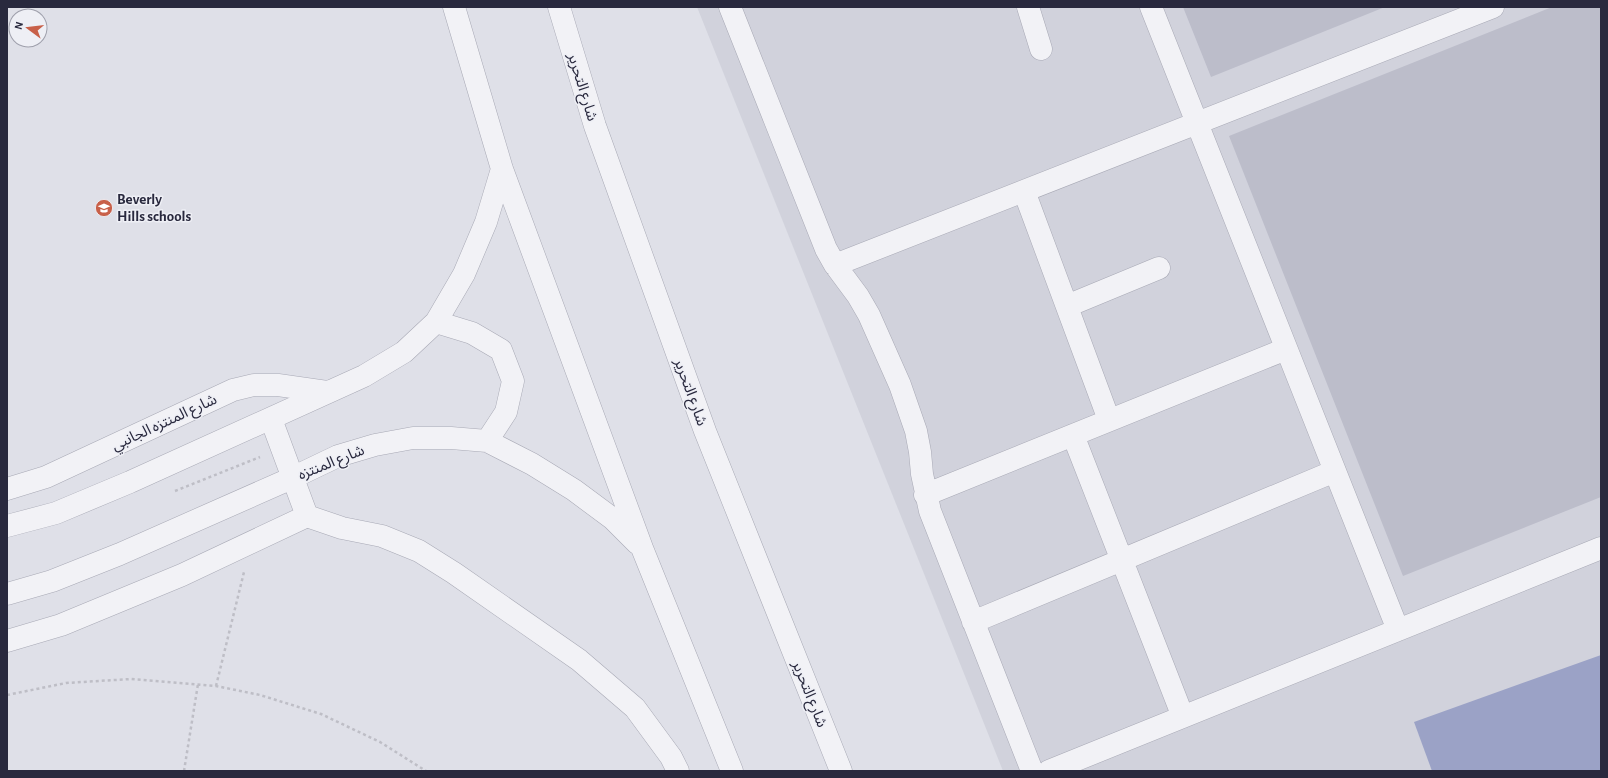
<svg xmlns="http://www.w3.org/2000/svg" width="1608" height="778" viewBox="0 0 1608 778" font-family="'Alegreya Sans','Noto Sans Arabic',sans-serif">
<rect width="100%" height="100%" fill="#dfe0e8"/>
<path fill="#d1d2dc" d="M697,7h904v764h-598z"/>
<path fill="#9ba2c6" d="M1601,655v116h-169l-18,-49z"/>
<path fill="#bcbdca" d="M1183,7h202l-174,70z
M1552,7h49v490l-198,79 -174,-440z"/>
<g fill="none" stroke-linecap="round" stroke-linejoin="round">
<defs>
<path id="minor" d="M454,7l48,162 140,379 90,223
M559,7l36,119 110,305 136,340
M730,7l96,242 9,16 23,31 11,19 31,70 16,46 4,21 2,22 8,37 102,260
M1028,7l13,42
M1151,7l247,623
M1024,191l85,229
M835,265l658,-258
M1067,306l92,-38
M436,322l36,11 29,17 12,31 -7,31 -19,29
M271,419l36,97
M1073,435l110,282
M7,489l39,-12 187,-87 21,-5h24l49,7
M925,495l361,-146
M307,516l35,12 40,8 37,15 35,22 125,87 56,48 36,49 7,14
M7,526l49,-13 74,-31 234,-106 40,-24 32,-30 28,-48 22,-52 16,-53
M7,594l45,-13 68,-27 172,-76 46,-22 37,-11 38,-7h38l36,3 45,23 42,26 39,29 24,24
M973,622l362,-151
M7,641l54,-16 121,-50 125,-59
M1049,771l552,-223"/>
</defs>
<use href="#minor" stroke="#a8a9b5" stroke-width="23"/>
<path stroke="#bebec6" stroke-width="2.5" stroke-dasharray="3 3" stroke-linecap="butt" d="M175,491l85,-34
M216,686l28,-114
M7,695l59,-12 65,-4 85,7 44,9 61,19 59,28 46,29
M184,771l14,-87"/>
<use href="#minor" stroke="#f2f2f6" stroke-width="22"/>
</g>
<defs>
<symbol id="school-disc" viewBox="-11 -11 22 22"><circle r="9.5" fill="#c86049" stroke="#eeeff5"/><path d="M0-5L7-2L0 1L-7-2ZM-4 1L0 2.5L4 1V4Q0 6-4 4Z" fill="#fff"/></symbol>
</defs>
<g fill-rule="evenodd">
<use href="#school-disc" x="94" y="198" width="20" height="20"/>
</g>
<g text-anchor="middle" stroke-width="3" stroke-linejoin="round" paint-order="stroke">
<g font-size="15" fill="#29293e" stroke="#eeeff5">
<text transform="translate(583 87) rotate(73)" y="5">شارع التحرير</text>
<text transform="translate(691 392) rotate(70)" y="5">شارع التحرير</text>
<text transform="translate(164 422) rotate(-25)" y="5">شارع المنتزه الجانبي</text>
<text transform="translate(331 462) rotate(-22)" y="5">شارع المنتزه</text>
<text transform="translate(810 694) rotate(68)" y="5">شارع التحرير</text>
</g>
<g font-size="15" font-weight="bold" fill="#29293e" stroke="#eeeff5" text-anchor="start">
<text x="117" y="204">Beverly<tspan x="117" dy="17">Hills schools</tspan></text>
</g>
</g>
<rect width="1608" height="778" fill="none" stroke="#29293e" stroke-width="16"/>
<g transform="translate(28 28) rotate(285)"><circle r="19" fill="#eeeff5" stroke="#9fa0ac"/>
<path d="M0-3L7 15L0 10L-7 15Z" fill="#c86049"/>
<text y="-6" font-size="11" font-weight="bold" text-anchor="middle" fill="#29293e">N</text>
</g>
</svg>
